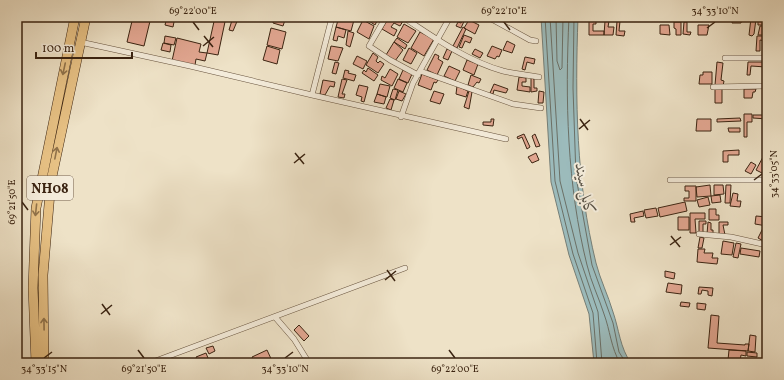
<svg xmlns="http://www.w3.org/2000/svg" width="784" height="380" viewBox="0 0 784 380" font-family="Vollkorn,Amiri,serif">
<rect width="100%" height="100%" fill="#eee2c7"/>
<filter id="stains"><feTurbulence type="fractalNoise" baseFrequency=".005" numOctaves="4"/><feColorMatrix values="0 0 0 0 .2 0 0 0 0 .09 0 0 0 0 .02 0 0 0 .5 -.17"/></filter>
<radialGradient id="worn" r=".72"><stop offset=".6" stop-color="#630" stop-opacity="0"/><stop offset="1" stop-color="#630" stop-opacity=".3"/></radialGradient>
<path fill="#9cbcbd" stroke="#757f78" d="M541,17h37c-3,82 -2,165 18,246 4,16 12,32 17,49 6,17 7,36 18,51h-37l-5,-49 -20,-59 -18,-73z"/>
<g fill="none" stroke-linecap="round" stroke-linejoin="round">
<path stroke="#6b7067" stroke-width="1" d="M545,17l10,164 18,73 20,59 4,50
M550,17l10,164 18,72 20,59 4,51
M556,17l1,44 3,9 2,-2 1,-51
M569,17c-4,83 -2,168 18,248 4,17 12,33 17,49 6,16 7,34 16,49
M574,17l-1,71 3,89 16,88 21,58 6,29 7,11"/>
</g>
<path fill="#e3a792" stroke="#3a2311" d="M133,17h18l-7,29 -17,-4z
M167,17h8l-2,10 -8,-2z
M215,17h11l-8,38 -11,-2z
M233,17l5,2 -5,12 -4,-1z
M274,17h12l-3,9 -10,-3z
M339,17l15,3 -3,11 -15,-4z
M363,17h8l6,4 -2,4z
M389,17h7l7,4 -3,5 -6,-3 -3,4 6,3 -3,6 -12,-7z
M464,17h2l-5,11 -5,-2 2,-4 3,1z
M733,17h9l-1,6h-9z
M758,17h6l-1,8h-5z
M751,18l5,1 -2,15 -2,2 -3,-1z
M363,20l11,6 -5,13 -12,-7z
M469,20l10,5 -4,9 -11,-6z
M589,20h7v4h-3v7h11v4h-15z
M605,21h4l-1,6h6l-1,8h-9z
M617,21h3l-1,10h6l-1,5 -8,-1z
M674,22h7v13h-5v-6l-2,-1z
M684,22h3v10h4l-1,3 -7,-1z
M404,24l12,7 -8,12 -11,-6z
M660,25h9l1,10 -10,-1z
M698,25h11l-2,10h-9z
M760,26h4l-1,9h-5z
M336,27l10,3 -2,8 -6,-2 -1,5 -4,-1z
M463,27l3,2 -9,19 -4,-2z
M271,28l15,4 -4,17 -15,-4z
M348,31l6,2 -4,14 -4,-2z
M420,32l14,7 -10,17 -13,-8z
M464,35l8,3 -2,5 -5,-2 -3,7 -3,-1z
M165,36l11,2 -2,7 -10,-2z
M757,36h7v5l-4,-1v11h-4z
M177,38l24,6 -2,8 8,1 -2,8 -9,-2 -1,6 -23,-4z
M397,38l10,7 -2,4 -11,-7z
M507,41l8,4 -3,8 -9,-3z
M394,42l9,8 -8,11 -9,-6z
M163,43l8,2 -1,7 -9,-2z
M267,46l13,4 -3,14 -14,-4z
M331,46l12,2 -5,13 -10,-2z
M492,46l10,4 -3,7 -2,-1 -2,3 -8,-3z
M409,48l8,5 -6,11 -8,-4z
M447,49l5,2 -4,9 -5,-2z
M475,49l8,4 -3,5 -8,-4z
M373,53l5,4 -2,4 2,2 2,-2 4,3 -6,9 -12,-8z
M435,54l4,2 -1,3 5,3 -6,13 -10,-5z
M357,56l10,5 -4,8 -10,-5z
M525,57l10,2 -1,5 -7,-2 -2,8 -3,-1z
M467,60l11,4 -4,11 -11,-5z
M335,62l4,1 -3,11 -4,-1z
M717,62l6,1 -2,17 3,1 -1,5 -8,-1z
M748,62h19v7l-1,-2 -15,-1 -1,9h-3z
M449,66l11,5 -5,10 -11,-5z
M368,68l10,7 -4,6 -12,-8 2,-3 2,2z
M390,69l8,5 -6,12 -11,-6 1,-4 3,2z
M345,70l4,1 -1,2 8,2 -2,6 -11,-3z
M403,70l9,4 -4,9 -9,-4z
M703,72h9v12h-13l1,-9h3z
M422,74l16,6 -2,3 -2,-1 -3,8 -13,-5z
M471,75l10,4 -2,4 -2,-1 -4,5 -5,-2z
M519,77l7,1v4h-4v4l8,1v5l-13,-2z
M531,78l3,1v9h3v3l-6,1z
M342,79l5,1 -5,14h3l-1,4 -6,-1z
M398,79l9,4 -4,9 -9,-4z
M323,80l12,2 -1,5 -4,-1 -5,9 -5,-1z
M380,84l10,2 -3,11 -10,-3z
M494,84l14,5 -2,4 -12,-3 -1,4 -3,-1z
M359,85l9,2 -4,15 -3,-1 1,-4 -6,-2z
M457,86l11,5 -2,6 -10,-3z
M715,88h7v15h-7z
M393,89l5,1 -3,10 -5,-2z
M744,89h12l-1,3h-2l-1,6h-8z
M399,91l7,3 -4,7 -6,-2z
M434,91l10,3 -4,10 -10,-3z
M469,91l3,1 -3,17 -5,-2z
M539,91l5,1 -1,11h-5z
M377,94l9,3 -2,7 -10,-2z
M390,99l4,1 -3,10 -5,-2z
M744,114h8v8h-5v15h-3z
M753,115h14v4l-14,-1z
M740,118l1,3 -24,1v-3z
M491,119h3l-1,7 -10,-1v-3h8z
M697,119h14v12h-15z
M728,128h12v4h-11z
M524,134l6,13 -3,2 -5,-12 -4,2 -1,-2z
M535,134l5,12 -4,1 -4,-11z
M739,150v5h-11v7h-5v-11z
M536,153l3,7 -7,3 -4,-6z
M763,157l4,2 -1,16 -10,-5z
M751,162l5,3 -5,9 -6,-3z
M710,185l1,11 -14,1 -1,-10z
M714,185h9l1,9 -10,1z
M726,185h5l-1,18h-5z
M685,186h11v15h-12v-3h5v-7h-4z
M733,193l5,1 -1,7h4l-1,6 -10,-1z
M720,195l1,7 -9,1 -1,-7z
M708,197l2,8 -11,2 -2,-7z
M685,202l2,9 -27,6 -2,-9z
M656,208l2,8 -12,2 -2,-8z
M709,209h7v6h3v5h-10z
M643,211l1,5 -10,2 1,4h-4l-1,-8z
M690,213h15v6h-10l1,14h-6z
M756,216l11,1v9l-12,-2z
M678,217h11v13h-11z
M699,221h7v3h-3v9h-4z
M708,222l3,1v7h2v4h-6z
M719,222h9v3h-5l2,10h-6z
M763,228l4,2v13l-9,-5z
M700,237l4,1 -2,10h-4z
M723,241l11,2 -2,12 -11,-1z
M736,243l5,1 -3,14 -5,-1z
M741,248l19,3 -1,6 -19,-3z
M698,249h7l-1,4h9l-1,5h6l-1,6 -20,-2z
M665,271l10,2 -1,6 -9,-2z
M668,283l14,2 -1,9 -15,-2z
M699,287l14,1 -1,8 -4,-1v-4l-6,-1 -1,4h-3z
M681,302l9,1 -1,4 -9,-1z
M697,303l9,1 -1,6 -8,-1z
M711,315l8,1 -2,27 28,2v-1h4l-1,7 -40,-3z
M299,325l10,11 -5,5 -10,-11z
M750,335l6,1 -1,16 -7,-1z
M213,346l2,5 -6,3 -3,-6z
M267,350l6,13h-18l-3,-6z
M729,350l17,1v5l-5,-1 -1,6 -12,-1z
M747,352l10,1v4l-10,-1z
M206,353l4,10h-11l-3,-6z"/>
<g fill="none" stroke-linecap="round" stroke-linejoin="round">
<defs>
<path id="street" d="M332,17l-20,78 194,44
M386,17l-17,29 21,14 28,15
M403,17c30,20 64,44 100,54 12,3 24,4 36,6
M488,17l42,23 6,1
M80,42l110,24 122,29
M725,58h42
M420,71l93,33 28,4
M713,87l54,-1
M401,117l12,-34 37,-66
M670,180h97
M699,234l32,3 36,8
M275,317l19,22 15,24
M150,363l255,-95"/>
<path id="highway" d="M36,363l-3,-75 3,-80 39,-191
M44,363l-1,-88 8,-94 35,-164"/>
</defs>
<use href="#street" stroke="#67533e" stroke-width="6"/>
<use href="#highway" stroke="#3a2311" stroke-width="10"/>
<use href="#street" stroke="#f4ecdb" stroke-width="5"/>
<use href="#highway" stroke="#e7c184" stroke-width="9"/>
</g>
<defs><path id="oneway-shaft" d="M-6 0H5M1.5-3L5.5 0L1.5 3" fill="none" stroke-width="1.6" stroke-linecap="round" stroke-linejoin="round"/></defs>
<g stroke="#90724a">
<use href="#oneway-shaft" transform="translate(64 69) rotate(102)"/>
<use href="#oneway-shaft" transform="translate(56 153) rotate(-79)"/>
<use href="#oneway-shaft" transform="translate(36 210) rotate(96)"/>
<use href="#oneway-shaft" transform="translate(44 324) rotate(-91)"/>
</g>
<path fill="none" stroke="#3a2311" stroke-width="1.5" d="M193,22l6,8M504,22l6,8M707,28l8,-6M204,36l9,11M203,46l11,-9M580,119l8,11M579,129l11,-9M295,153l9,11M294,163l11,-9M754,180l8,-6M22,202l6,8M671,236l9,11M670,245l11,-8M387,270l8,11M385,280l11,-9M102,304l8,11M101,314l11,-9M138,350l6,8M449,350l6,8M44,358l8,-6M285,358l8,-6"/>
<g text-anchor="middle" stroke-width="4" stroke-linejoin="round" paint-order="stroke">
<rect fill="#f4ecdb" stroke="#725f4e" stroke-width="1" x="27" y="176" width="46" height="24" rx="3"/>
<g font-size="14" font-weight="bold" fill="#3a2311">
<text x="50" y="193">NH08</text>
</g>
<g font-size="16" font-style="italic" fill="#575145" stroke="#f4ecdb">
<text transform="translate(586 189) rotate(79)" y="6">کابل سيند</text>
</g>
</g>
<rect width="784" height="380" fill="none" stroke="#eee2c7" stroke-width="44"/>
<path d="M36 52v6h96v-6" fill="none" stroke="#3a2311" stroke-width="2"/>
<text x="42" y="52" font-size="12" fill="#3a2311" stroke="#f4ecdb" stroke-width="3" paint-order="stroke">100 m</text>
<rect x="22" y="22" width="740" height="336" fill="none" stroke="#3a2311" stroke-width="1.5"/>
<g font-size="10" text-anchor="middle" fill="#3a2311">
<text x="193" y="14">69°22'00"E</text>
<text x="504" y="14">69°22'10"E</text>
<text x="715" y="14">34°33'10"N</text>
<text transform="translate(773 174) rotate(-90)" y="4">34°33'05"N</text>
<text transform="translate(11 202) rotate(-90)" y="4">69°21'50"E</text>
<text x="44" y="372">34°33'15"N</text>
<text x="144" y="372">69°21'50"E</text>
<text x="285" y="372">34°33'10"N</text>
<text x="455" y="372">69°22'00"E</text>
</g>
<rect width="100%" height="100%" filter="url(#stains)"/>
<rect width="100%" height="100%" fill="url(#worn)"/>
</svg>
